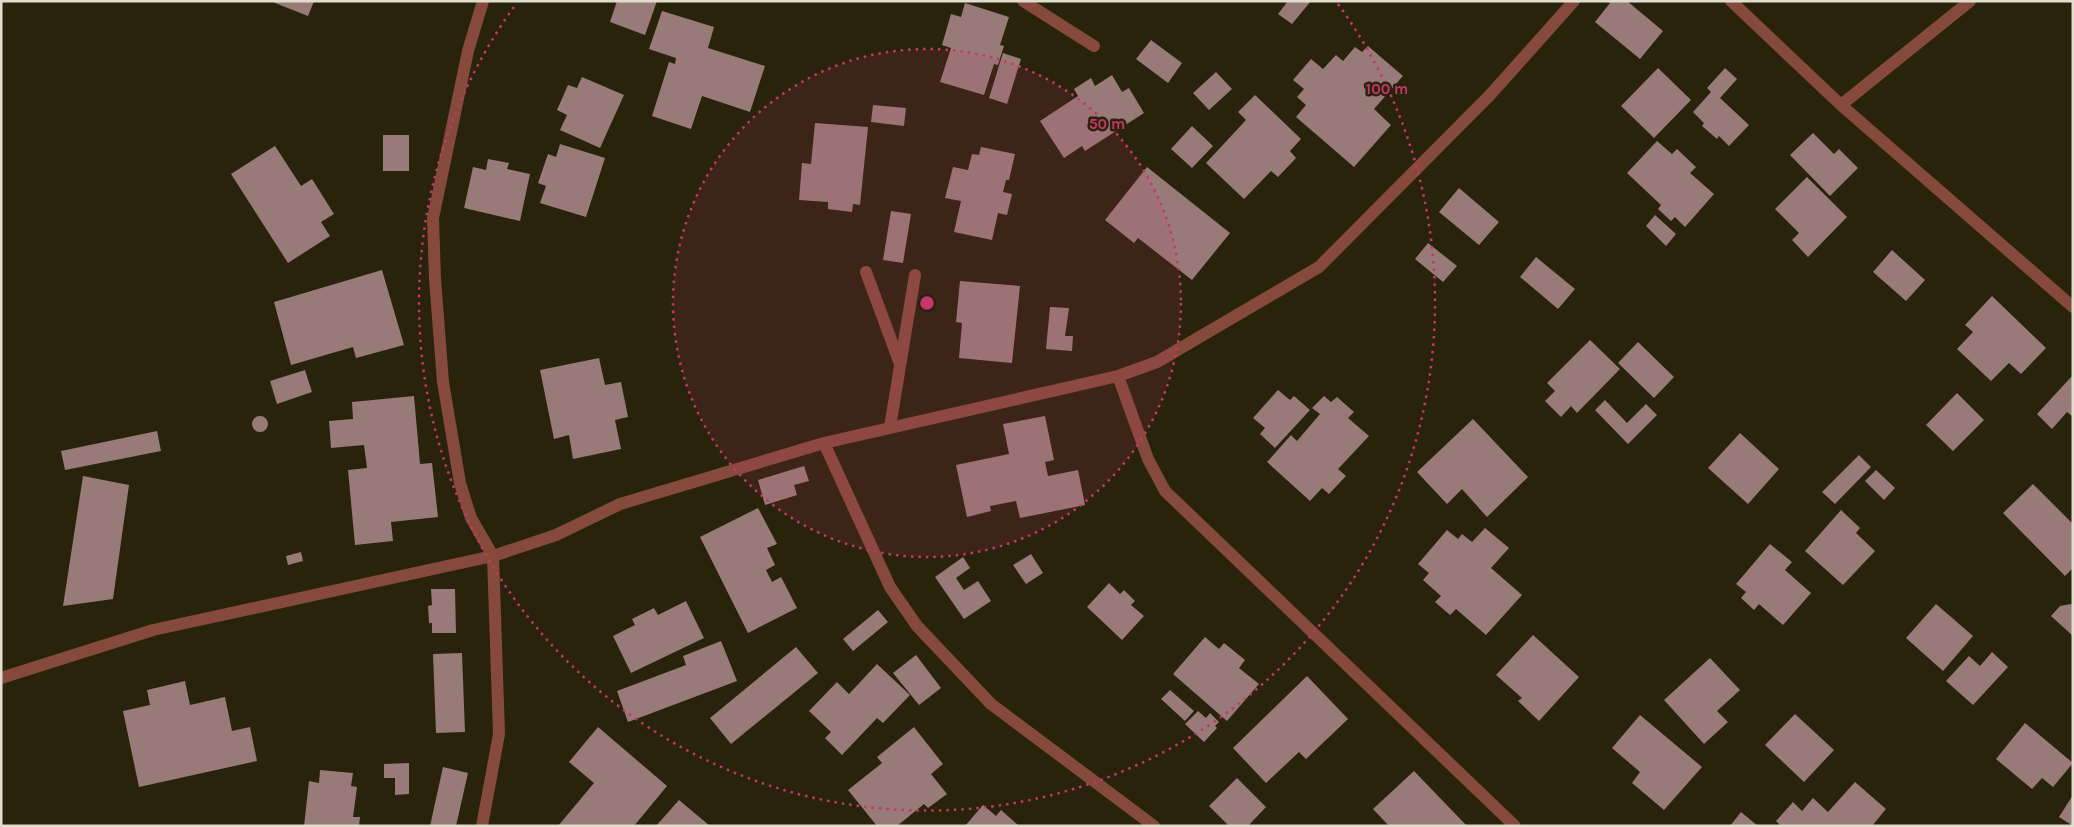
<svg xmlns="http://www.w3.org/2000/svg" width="2074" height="827" viewBox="0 0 2074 827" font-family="Karla,sans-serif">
<rect width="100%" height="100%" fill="#29230c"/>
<path fill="#987a78" d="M270,1h44l-6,15z
M617,1h40l-12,34 -35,-13z
M1288,1h23l-19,23 -14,-10z
M1607,1h20l36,30 -23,28 -45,-37 15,-19z
M965,3l44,14 -9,28 4,1 -6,19 -4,-1 -10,31 -44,-13 11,-34 -9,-3 9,-31 10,3z
M662,11l52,16 -6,21 57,18 -15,46 -48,-16 -11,33 -39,-13 17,-54 6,2 1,-6 -27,-9z
M1151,40l31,23 -14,20 -32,-24z
M1368,46l35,30 -29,33 17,16 -37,42 -58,-50 10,-12 -9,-8 7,-8 -11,-9 18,-21 12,10 13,-14 7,6 12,-14 7,5z
M1003,53l18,6 -14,45 -18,-6z
M1658,68l33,32 -37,38 -33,-32z
M1725,68l12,11 -17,19 29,27 -20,21 -10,-10 -2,3 -15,-13 2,-3 -11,-11 18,-20 -4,-4z
M1216,72l16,17 -23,21 -16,-17z
M1112,75l10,17 7,-4 15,25 -59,38 -3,-5 -18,12 -24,-37 38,-25 -4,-7 17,-11 4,8z
M582,77l42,18 -24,53 -40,-18 7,-15 -10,-5 11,-25 9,3z
M1255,95l46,44 -11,12 6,7 -18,19 -7,-6 -27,28 -38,-36 40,-43 -8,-8z
M873,105l33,3 -2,18 -33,-4z
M815,123l53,4 -8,78 -7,-1 -1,8 -24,-3v-7l-29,-2 3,-37 9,1z
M1192,126l21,20 -21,22 -21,-19z
M1813,133l21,21 5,-5 19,19 -28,28 -40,-41z
M383,135h26v36h-26z
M1657,141l15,13 5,-5 19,18 -6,6 24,21 -29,33 -10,-10 -4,4 -13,-12 3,-4 -34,-32z
M560,144l45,14 -19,59 -46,-14 6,-17 -8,-3 10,-29 8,3z
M275,146l26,40 11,-7 22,35 -13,8 9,14 -42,27 -57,-89z
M981,147l34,7 -6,26h-3l-3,12 9,2 -5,21 -9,-2 -6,27 -38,-8 7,-31 -16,-3 8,-31 15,3 4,-16 7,1z
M488,159l21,4 -2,6 23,5 -10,47 -56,-13 9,-41 13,3z
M1147,167l83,66 -38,47 -54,-42 -4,5 -29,-23z
M1807,177l40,40 -39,40 -16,-17 7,-7 -24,-24z
M1459,188l40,34 -20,23 -40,-33z
M891,211l20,3 -8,49 -20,-3z
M1655,215l21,19 -10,12 -20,-20z
M1428,243l29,23 -14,16 -28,-23z
M1892,250l33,30 -19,21 -33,-29z
M1536,257l39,32 -17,20 -38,-32z
M382,270l22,75 -48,13 -3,-11 -62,18 -17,-63z
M960,281l60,5 -8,77 -53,-5 3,-35 -6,-1z
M1992,296l54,52 -25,26 -12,-11 -18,18 -34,-32 16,-17 -8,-7z
M1050,307l19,1 -4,28h8l-1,15 -26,-2z
M1590,340l30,29 -43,44 -6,-7 -10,11 -16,-16 10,-10 -8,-8z
M1638,342l36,35 -20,21 -36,-35z
M599,358l6,27 16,-3 7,35 -13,3 6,29 -48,10 -4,-24 -15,4 -14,-69z
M305,370l7,22 -35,12 -7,-23z
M2073,375v42l-6,-5 -15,17 -15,-15z
M1278,390l12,10 4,-4 16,14 -35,38 -15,-14 5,-6 -12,-10z
M1957,393l27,27 -31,31 -27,-26z
M414,396l6,68 12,-1 6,54 -47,5 2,19 -38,4 -7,-75 19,-2 -3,-23 -33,3 -2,-27 24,-2 -1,-17z
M1324,396l7,6 6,-5 17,15 -6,6 21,18 -31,33 8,7 -17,18 -7,-6 -12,13 -43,-39 24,-27 6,6 23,-27 -8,-6z
M1605,400l22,23 19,-19 11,11 -29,29 -33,-34z
M252 424a8 8 0 1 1 16 0a8 8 0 1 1-16 0Z
M1045,416l9,44 -9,2 3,14 30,-6 7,35 -65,13 -4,-17 -26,5 1,5 -24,6 -11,-52 53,-11 -6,-30z
M1473,419l55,58 -41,40 -25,-28 -15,15 -30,-32z
M157,431l4,20 -96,19 -4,-19z
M1740,433l39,36 -31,35 -40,-36z
M1859,455l12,12 -36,37 -13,-12z
M804,466l5,15 -15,4 3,10 -32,10 -7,-25z
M1876,470l19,18 -11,12 -19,-19z
M83,476l46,9 -16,114 -50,7z
M2033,484l40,40v44l-8,8 -62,-63z
M758,508l19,36 -10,4 8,17 -9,5 6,12 9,-5 16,31 -49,25 -48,-96z
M1841,510l19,18 -4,5 19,18 -32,34 -38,-34z
M1485,528l24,20 -18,20 31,27 -36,40 -30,-26 -6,6 -15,-13 6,-6 -18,-16 6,-7 -11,-9 29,-34 11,9 4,-5 10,8z
M1770,544l22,18 -7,8 26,23 -28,32 -24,-21 -5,6 -13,-12 5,-6 -10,-8z
M301,552l2,9 -15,4 -2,-9z
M1031,554l12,19 -17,11 -13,-19z
M963,557l7,11 -14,10 8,12 14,-9 13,20 -27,18 -29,-42z
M1109,583l11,11 4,-4 11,11 -4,4 13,11 -22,24 -35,-33z
M431,589h24l1,44h-24v-10h-3l-1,-17 4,-1z
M686,601l18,37 -73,35 -18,-37 22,-11 -3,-6 22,-11 4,7z
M1936,604l37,32 -30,35 -37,-33z
M2071,604l2,2v30l-22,-20 9,-10z
M878,610l10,12 -35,29 -10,-12z
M1533,635l46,42 -40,44 -21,-20 4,-3 -26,-23z
M1205,637l14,12 5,-6 21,17 -6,8 20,16 -32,37 -54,-47z
M721,641l16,40 -109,41 -11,-31 69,-26 -3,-9z
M796,647l22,26 -87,71 -21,-26z
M1992,652l16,15 -35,38 -27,-24 23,-25 11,10z
M462,653l3,79 -29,1 -3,-79z
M916,655l25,33 -22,17 -26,-32z
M1710,658l30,32 -23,21 11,11 -24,22 -40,-44z
M877,664l33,31 -27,28 -6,-5 -35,37 -17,-17 6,-6 -22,-21 28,-29 12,12z
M1307,676l41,43 -42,40 -7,-7 -33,31 -33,-35z
M185,681l5,24 35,-8 7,34 18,-4 7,34 -118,26 -16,-76 27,-6 -3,-15z
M1170,690l24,21 -9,10 -24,-22z
M1198,711l8,7 4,-5 9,9 -4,4 2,2 -13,14 -19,-18z
M1795,714l39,36 -30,32 -39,-37z
M1640,715l62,52 -38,43 -32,-27 8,-11 -28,-24z
M2025,723l48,40 -20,24 -11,-9 -10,11 -36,-30z
M598,727l69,59 -33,40h-76l36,-43 -25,-21z
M914,727l29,37 -12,10 16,20 -19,14 -4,-4 -27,22h-20l-29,-36 34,-27 -5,-6z
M409,763v31l-14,1v-17h-11v-14z
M443,767l25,6 -12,53h-26z
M320,770l33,3 -2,13 6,1 -4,30h7l-1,9h-55l5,-45 10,2z
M1414,771l53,55h-78l-16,-17z
M1237,778l29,29 -18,19h-19l-20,-20z
M1855,782l31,27 -14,17h-91l-5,-5 17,-19 9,9 11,-13 15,14z
M2073,795v31l-14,-9z
M679,800l31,26h-54z
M983,805l13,11 5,-6 18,16h-54z
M1741,812l17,14h-28z"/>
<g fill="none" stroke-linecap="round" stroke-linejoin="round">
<path stroke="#854a3c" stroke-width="12" d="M866,272l34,92
M890,427l25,-152"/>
<path stroke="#854a3c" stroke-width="12" d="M1023,1l71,45
M1731,1l110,104 232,202
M1841,105l129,-104
M1118,376l30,83 17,32 350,335
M824,443l66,144 27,39 74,78 163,122
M1,678l152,-48 340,-74 63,-21 64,-31 204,-61 294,-67 39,-14 162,-95 170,-171 85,-95
M482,826l17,-92 -6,-178 -22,-38 -11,-35 -17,-101 -8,-103 -2,-61 35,-167 15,-50"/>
</g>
<circle cx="927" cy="303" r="254" fill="#c6366c" fill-opacity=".12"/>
<g fill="none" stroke="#c6366c" stroke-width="2.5" stroke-dasharray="2.5 5">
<circle cx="927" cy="303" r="254"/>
<path d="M1338 4A508 508 0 1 1 516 4"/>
</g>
<circle cx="927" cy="303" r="8" fill="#c6366c" stroke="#29230c" stroke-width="2.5"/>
<g font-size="15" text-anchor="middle" font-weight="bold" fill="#c6366c" stroke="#29230c" stroke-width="5" stroke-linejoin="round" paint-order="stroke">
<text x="1387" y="94">100 m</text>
<text x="1107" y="129">50 m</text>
</g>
<rect width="2074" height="827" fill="none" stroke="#e0ddcf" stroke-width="5"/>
</svg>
